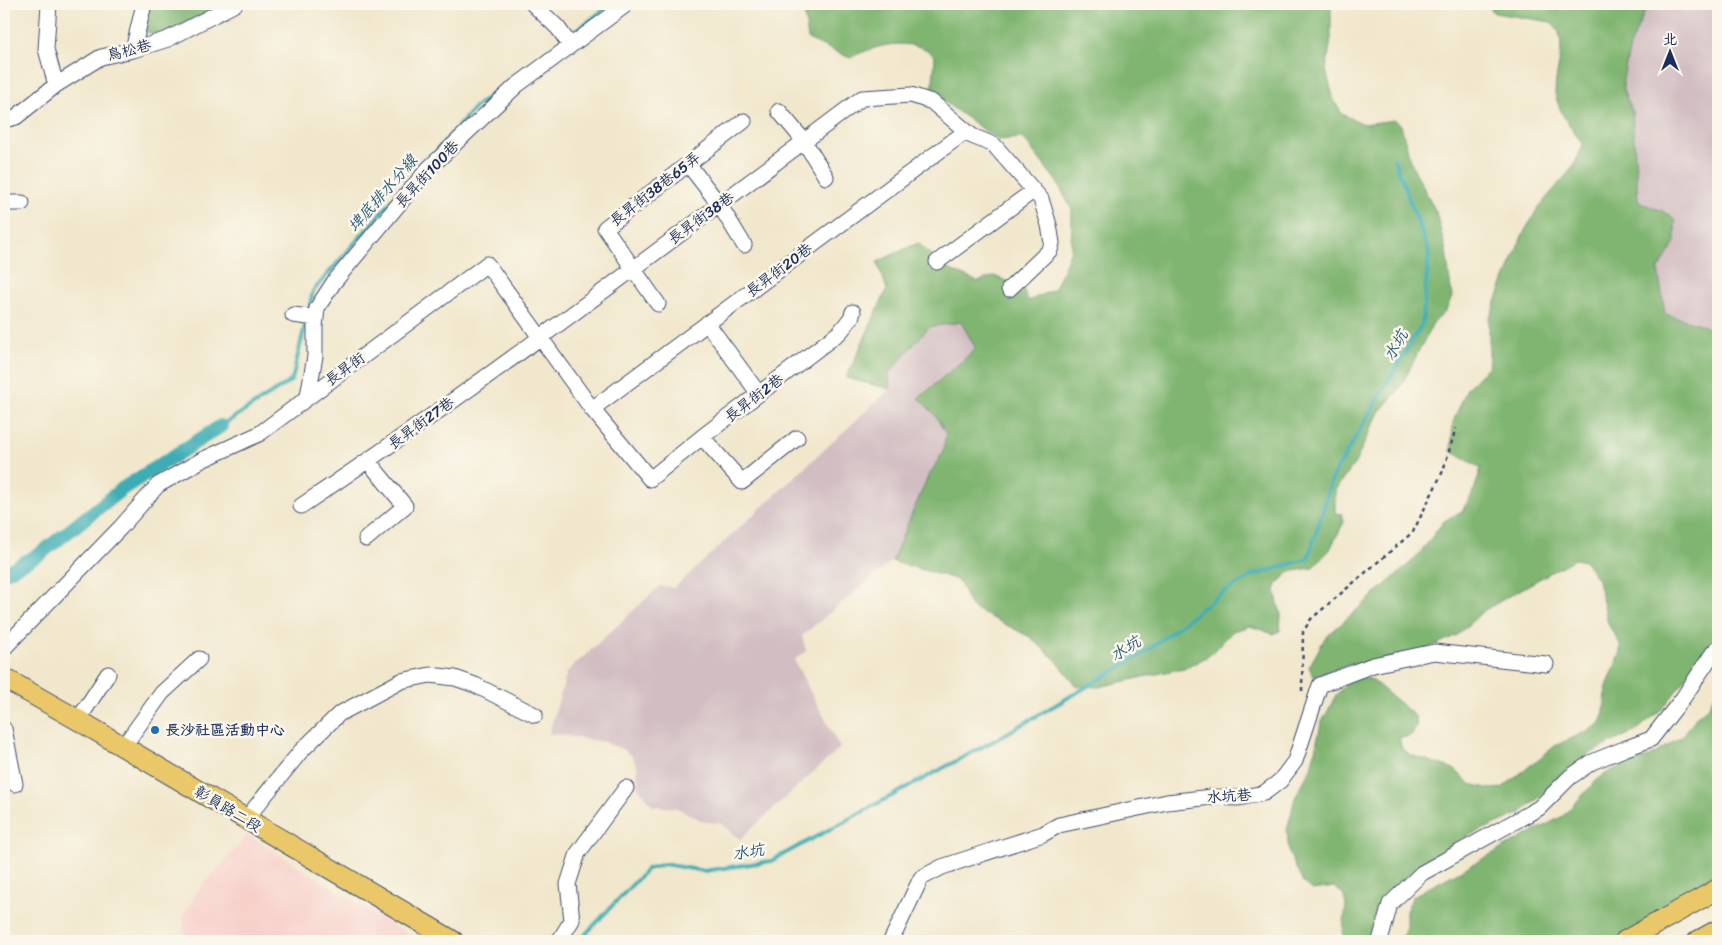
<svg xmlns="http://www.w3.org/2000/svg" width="1722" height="945" viewBox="0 0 1722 945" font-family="Sriracha,'LXGW WenKai TC',sans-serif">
<rect width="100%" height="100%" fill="#fbf7ec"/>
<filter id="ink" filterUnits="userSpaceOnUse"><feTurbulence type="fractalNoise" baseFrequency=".02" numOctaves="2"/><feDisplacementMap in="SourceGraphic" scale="10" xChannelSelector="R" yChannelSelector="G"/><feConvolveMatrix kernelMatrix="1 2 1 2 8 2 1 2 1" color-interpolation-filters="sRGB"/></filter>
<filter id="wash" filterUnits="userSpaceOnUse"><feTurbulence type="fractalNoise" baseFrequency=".0096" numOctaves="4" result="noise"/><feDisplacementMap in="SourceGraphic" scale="20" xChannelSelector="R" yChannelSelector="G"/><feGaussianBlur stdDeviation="1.12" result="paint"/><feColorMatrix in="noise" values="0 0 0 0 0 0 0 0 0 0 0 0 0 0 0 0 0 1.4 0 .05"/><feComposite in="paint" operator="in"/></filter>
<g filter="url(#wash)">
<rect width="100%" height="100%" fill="#f1e7cc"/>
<path fill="#f7d0ca" d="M248,835l171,106h-233l-3,-24 14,-25z"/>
<path fill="#d2bec2" d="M1648,4h70v333l-15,-12 -38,-11 -7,-44 17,-28 -7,-31 -21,-4 -9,-7 -6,-89 -9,-21v-11l7,-33z
M961,322l15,27 -57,49 16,17 11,19 -3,18 -17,29 -34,80 -90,75 4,15 -12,9 46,88 -100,91 -20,-16 -15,-1 -28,-14 -24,-2 -15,-19 -1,-21 -5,-10 -8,-6 -20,-8 -55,-9 18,-61 93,-86 14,2 216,-199 -1,-16 40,-46z"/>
<path fill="#80b571" stroke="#4e7268" d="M145,4h82l-65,31 -15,-3 -9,-7z
M803,4h528v35l-5,31 8,31 8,13 22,10 31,-4 6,5 10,38 25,49 10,39 6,46 -7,15 -12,11 -33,65 -21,24 -24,51 -20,27v23l7,1 2,8 -15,29 -17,17 -23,4 -12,12 -2,7 6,24 -1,16 -7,3 -23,-8 -17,5 -23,24 -22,12 -89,20 -22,-1 -21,-26 -26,-23 -59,-30 -10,-22 -6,-6 -63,-18 34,-80 17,-29 3,-18 -11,-19 -16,-17 57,-49 -15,-27 -32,5 -40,46 1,16 -44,-11 41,-89 -10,-27 41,-19 28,25 32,14 16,-6 28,11 6,14 27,-12 16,-39 1,-40 -15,-28 -34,-44 -25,2 -66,-47 3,-36c-3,-3 -8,-8 -12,-9 -24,-9 -52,-1 -73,10l-42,-19z
M1487,4h161l-18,42 -7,33v11l9,21 6,89c14,11 25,6 37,20v22l-17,28 7,44 38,11 15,12v300l-55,71 -26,22 -46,23 -70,60 -63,27 -57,40 -7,10 -15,51h-37l4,-36 -3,-11 -9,-7 -22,3 -9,-7 -14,-30 -2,-22 8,-33 16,-30 10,-44 15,-29 15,-16 11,-3 10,4 43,36 2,11 -7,9 -11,2 3,11 9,6 43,14 16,15 21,5 11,-1 53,-42 40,-19 8,-8 4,-33 13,-31v-11l-12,-20 -10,-44 -13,-19 -11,-2 -91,52 -26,24 -42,19 -22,7 -47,4 -32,12 -5,-10 16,-29 92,-81 27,-36 18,-10 12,-20 7,-23 -30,-17 2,-29 14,-34 22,-22v-47l33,-83 16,-28 36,-42 9,-21c-10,-15 -23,-30 -27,-48 -5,-22 17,-57 -5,-75l-57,-9z
M1718,688v194l-107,59h-209l4,-15v-15l7,-15 150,-80 34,-36 13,-9 24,-11 16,-3 33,-21 14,-20 12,-10z"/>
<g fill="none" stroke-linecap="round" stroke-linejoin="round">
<path stroke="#3cadb5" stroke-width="4" d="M569,36l42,-32
M431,157l44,-50 88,-67
M308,314l5,-23 81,-93
M221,426l71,-46 14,-59
M579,941l68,-72 17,-5 40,7 67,-10 226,-122 146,-85 76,-59 35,-20 54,-16 25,-83 89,-152 7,-72 -35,-93"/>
<path stroke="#3cadb5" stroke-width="14" d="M4,573l36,-19 82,-65 99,-63"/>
</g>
</g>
<g filter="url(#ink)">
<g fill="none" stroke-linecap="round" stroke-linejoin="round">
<defs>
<path id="minor" d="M49,4l-3,45 10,36
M533,4l25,24 12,17
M133,50l11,-46
M779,111l25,30 22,36
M4,120l12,-3 40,-32 45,-28 32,-7 35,-11 67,-35
M688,164l31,40 25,41
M4,203h18
M937,262l96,-71
M658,304l-53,-76 139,-107
M293,315l23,3
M707,323l52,71
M308,396l7,-40v-29l2,-19 17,-26 94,-113 88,-83 111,-82
M592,409l373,-277
M702,437l40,45 55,-44
M301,506c192,-129 376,-270 561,-408l49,-3 21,7 40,34 22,9 47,54 8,26 3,18 -2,7 -41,39
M366,539l39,-33 -37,-45
M4,648l117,-121 37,-42 44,-25 57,-26 228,-170 105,145 58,70 52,-42 138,-105 11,-14 2,-6
M78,720l30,-46
M4,729l11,55
M123,747l39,-54 37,-34
M245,820l56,-69 38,-37 62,-33 29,-6 25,3 20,7 60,30
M559,941l13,-21 -4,-36 10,-31 48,-65
M891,941l30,-63 21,-11 101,-33 16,-9 108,-23 45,-5 26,1 26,-5 16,-12 15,-20 25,-76 53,-20 61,-13 112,12
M1380,941l10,-37 32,-31 117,-65 31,-31 22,-15 32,-13 27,-10 32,-41 30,-45 5,-5"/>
<path id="major" d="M4,678l74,42 375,221
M1625,941l93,-52
M1698,941l20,-11"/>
</defs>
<use href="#minor" stroke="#3b4b6e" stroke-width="17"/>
<use href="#major" stroke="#3b4b6e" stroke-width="22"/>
<path stroke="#3b4b6e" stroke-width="2.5" stroke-dasharray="4 4" stroke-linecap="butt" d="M1302,691l1,-59 8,-13 102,-87 30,-61 13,-43"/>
<use href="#minor" stroke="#fff" stroke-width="15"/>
<use href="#major" stroke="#eac769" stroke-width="20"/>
</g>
</g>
<circle fill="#1f6fb2" stroke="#fbf7ec" stroke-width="2" cx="155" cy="730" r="5"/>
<g text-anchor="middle" stroke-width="5" stroke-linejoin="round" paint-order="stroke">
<g font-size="15" fill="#1b2f5e" stroke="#fbf7ec">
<text transform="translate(129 50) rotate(-14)" y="5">鳥松巷</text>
<text transform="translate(427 174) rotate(-47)" y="5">長昇街100巷</text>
<text transform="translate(655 189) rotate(-38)" y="5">長昇街38巷65弄</text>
<text transform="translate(701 218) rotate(-36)" y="5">長昇街38巷</text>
<text transform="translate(779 270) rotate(-37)" y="5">長昇街20巷</text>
<text transform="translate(345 369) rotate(-36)" y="5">長昇街</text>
<text transform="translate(754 398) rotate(-37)" y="5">長昇街2巷</text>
<text transform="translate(421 423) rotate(-36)" y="5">長昇街27巷</text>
<text transform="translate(1229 796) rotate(-4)" y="5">水坑巷</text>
<text transform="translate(228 809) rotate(31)" y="5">彰員路二段</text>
</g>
<g font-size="15" font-weight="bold" fill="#1b2f5e" stroke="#fbf7ec" text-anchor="start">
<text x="165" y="735">長沙社區活動中心</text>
</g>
<g font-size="16" font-style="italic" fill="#275b7c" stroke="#fbf7ec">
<text transform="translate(382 193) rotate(-49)" y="6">埤底排水分線</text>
<text transform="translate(1395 345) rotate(-60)" y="6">水坑</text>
<text transform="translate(1125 648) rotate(-32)" y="6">水坑</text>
<text transform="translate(748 851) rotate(-9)" y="6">水坑</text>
</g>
</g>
<rect width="1722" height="945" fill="none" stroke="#fbf7ec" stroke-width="20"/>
<g transform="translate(1670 52)" stroke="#fbf7ec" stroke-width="4" paint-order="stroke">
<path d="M0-4L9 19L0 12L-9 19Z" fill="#1b2f5e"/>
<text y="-8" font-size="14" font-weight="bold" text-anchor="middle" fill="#1b2f5e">北</text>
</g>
</svg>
